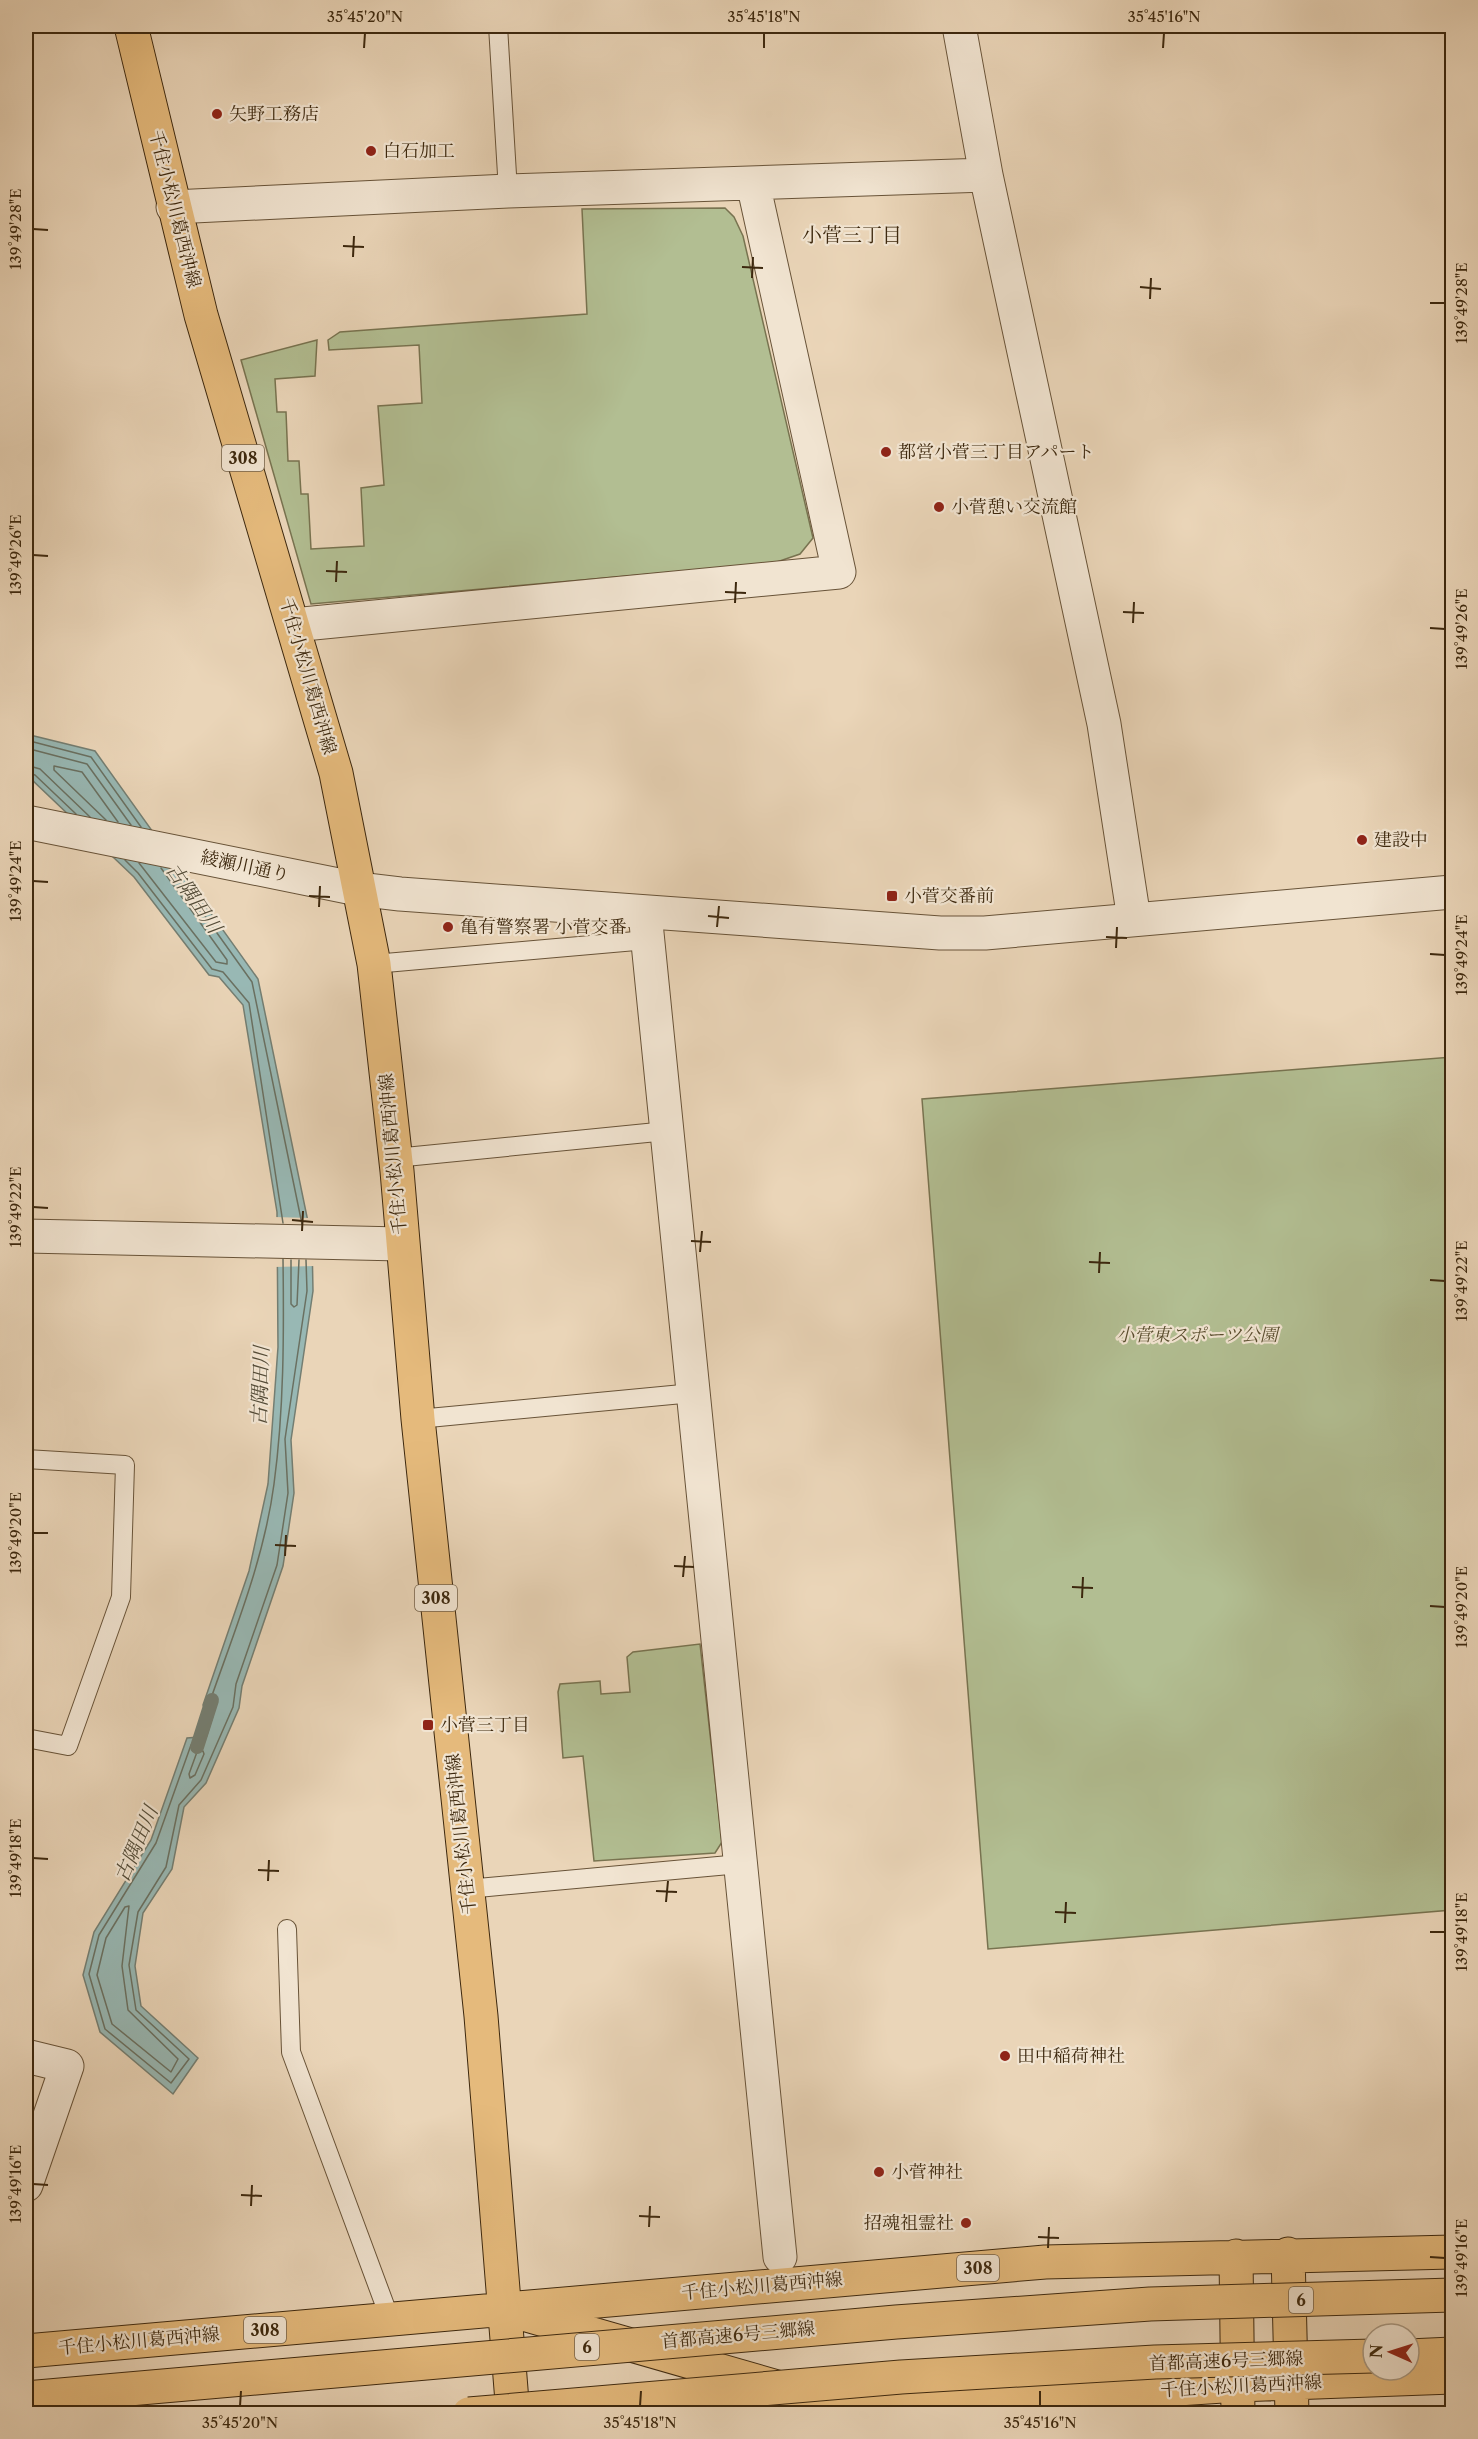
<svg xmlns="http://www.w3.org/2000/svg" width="1478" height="2439" viewBox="0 0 1478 2439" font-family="'Libre Caslon Text','Noto Serif JP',serif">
<rect width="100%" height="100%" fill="#ead5b8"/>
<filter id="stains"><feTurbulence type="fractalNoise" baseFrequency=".00333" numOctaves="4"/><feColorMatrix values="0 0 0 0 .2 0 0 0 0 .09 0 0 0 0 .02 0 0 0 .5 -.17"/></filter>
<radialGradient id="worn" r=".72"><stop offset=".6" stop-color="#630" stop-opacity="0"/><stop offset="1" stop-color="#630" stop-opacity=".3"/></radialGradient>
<path fill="#b2be92" stroke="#787350" stroke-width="1.5" d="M725,208l9,9 9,19 70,302 -13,16 -26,9 -463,41 -70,-244 76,-20 -2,36 -40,3 2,33h9l2,49h11l2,33h7l3,55 53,-3 -3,-58 23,-3 -6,-79 44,-3 -3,-58 -90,5 -1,-10 12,-8 247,-18 -5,-105z
M1452,1057v853l-464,39 -66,-850z
M700,1644l22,198 -7,11 -121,8 -11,-105 -20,2 -5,-66 2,-8 40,-3 1,13 29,-2 -3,-35 6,-5z"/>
<path fill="#98b8b4" stroke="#747e72" stroke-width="1.5" d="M26,734l69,17 163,228 54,262 1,50 -22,149 3,53 -11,73 -41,120 -3,22 -33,75 -22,24 -12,62 -29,44 -8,53 6,40 57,52 -25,36 -73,-62 -17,-57 11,-43 57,-92 36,-102 13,-1 7,-21 -4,-11 46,-134 19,-87 10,-137 -1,-135 -34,-207 -24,-28 -10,-2 -75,-98 -103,-98 -5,-1z"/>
<path fill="#ead5b8" d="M274,1217l36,1 5,23v25l-41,1z"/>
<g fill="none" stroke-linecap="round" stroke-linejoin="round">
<path stroke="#6a7061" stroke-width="1.5" d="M26,740l65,17 50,70
M26,748l61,16 44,61
M26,765l14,4 50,48
M26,772l9,3 41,39
M106,820l-52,-50v-4l28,6 36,50
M125,860l13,13 74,96 11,3 26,31 34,220
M139,863l77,99 11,2v-4l-66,-92
M172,870l80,112 50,242
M283,1259c1,75 1,151 -9,225 -10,76 -40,148 -65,220l4,12 -7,22 -15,7 -35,98 -57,92 -10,39 16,55 66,54 18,-24 -53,-49 -7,-45 9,-53 28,-45 13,-62 22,-25 32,-73 3,-23 41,-119 11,-72 -3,-54 22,-148 -1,-31
M291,1260v44l3,3 3,-2 2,-45
M203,1751l1,3 -9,21 -5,3 -1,-4 8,-22z
M129,1906l-7,60 6,44 50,49 -7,13 -59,-48 -15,-49 9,-37 19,-31z"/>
<path stroke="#747e72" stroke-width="14" d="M197,1747l15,-47"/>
<defs>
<path id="service" d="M498,26l10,165
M374,964l273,-24
M395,1158l272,-27
M418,1419l275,-26
M26,1459l99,6 -4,132 -53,149 -42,-8
M467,1889l273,-25
M287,1929l4,123 99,267"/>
<path id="minor" d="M959,26l27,149 118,549 30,195
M173,207l335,-16 478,-16
M293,625l546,-53 -86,-389
M645,913l135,1344
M26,1236l375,8
M26,2056l41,10 -41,119"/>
<path id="tertiary" d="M26,822l332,67 42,5 540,39h45l467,-41"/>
<path id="primary" d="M131,26l70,289 135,458 38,191 23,207 21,248 63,597 32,398
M1288,2254l4,160
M1236,2256l2,158
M523,2314l324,93 72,-1 319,-21 214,-8
M26,2351l1019,-89 407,-10"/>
<path id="motorway" d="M1409,2356l43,-2"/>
</defs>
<use href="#service" stroke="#685338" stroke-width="20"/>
<use href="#minor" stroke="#685338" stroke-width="35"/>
<use href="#tertiary" stroke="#685338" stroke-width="35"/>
<use href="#primary" stroke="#3d280e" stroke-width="35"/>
<use href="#motorway" stroke="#3d280e" stroke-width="35"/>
<use href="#service" stroke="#f1e4d1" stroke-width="18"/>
<use href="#minor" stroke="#f1e4d1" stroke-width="33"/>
<use href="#tertiary" stroke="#f1e4d1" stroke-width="33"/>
<use href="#primary" stroke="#e5ba7c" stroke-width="33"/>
<use href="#motorway" stroke="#e5ba7c" stroke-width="33"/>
<defs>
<path id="motorway-bridge" d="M26,2398l870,-76 254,-18 302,-9
M469,2414l432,-37 254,-15 218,-6"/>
</defs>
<use href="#motorway-bridge" stroke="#3d280e" stroke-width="35" stroke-linecap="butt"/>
<use href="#motorway-bridge" stroke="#e5ba7c" stroke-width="33"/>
</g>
<path fill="none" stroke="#3d280e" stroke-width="2" d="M364,48l1,-15M764,48v-15M1163,48l1,-15M33,229l15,1M343,246l21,1M353,257l1,-21M742,267l21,1M752,278l1,-21M1140,287l21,2M1150,299l1,-21M1430,303h15M33,555l15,1M326,571l21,1M336,582l1,-21M725,592l21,1M735,603l1,-21M1123,612l21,1M1133,623l1,-21M1430,628l15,1M33,881l15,1M309,896l21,1M319,907l1,-21M708,916l21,2M717,927l2,-21M1106,937l21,1M1116,948l1,-21M1430,954l15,1M33,1207l15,1M292,1220l21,2M302,1231l1,-20M691,1241l20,1M700,1252l2,-21M1089,1262l21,1M1099,1273l1,-21M1430,1280l15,1M33,1533h15M275,1545l21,1M285,1556l1,-21M674,1566l20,1M683,1577l2,-21M1072,1587l21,1M1082,1598l1,-21M1430,1606l15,1M33,1858l15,1M258,1870l21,1M268,1881l1,-21M656,1891l21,1M666,1902l2,-21M1055,1912l21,1M1065,1923l1,-21M1430,1932h15M33,2184l15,1M241,2195l21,1M251,2206l1,-21M639,2216l21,1M649,2227l1,-21M1038,2237l21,1M1048,2248l1,-21M1430,2257l15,1M240,2406l1,-15M640,2406l1,-15M1040,2406v-15"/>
<g fill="#8f2418" stroke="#f1e4d1" stroke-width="2">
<circle cx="217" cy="114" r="6"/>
<circle cx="371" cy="151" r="6"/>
<circle cx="886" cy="452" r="6"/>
<circle cx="939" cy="507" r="6"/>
<circle cx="1362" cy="840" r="6"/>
<rect x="886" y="890" width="12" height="12" rx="3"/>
<circle cx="448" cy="927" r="6"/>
<rect x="422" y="1719" width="12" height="12" rx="3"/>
<circle cx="1005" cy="2056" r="6"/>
<circle cx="879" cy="2172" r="6"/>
<circle cx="966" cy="2223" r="6"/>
</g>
<g text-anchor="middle" stroke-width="4.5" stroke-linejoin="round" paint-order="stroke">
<g fill="#f1e4d1" stroke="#736048" stroke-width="1.5">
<rect x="222" y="445" width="42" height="26" rx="4.5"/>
<rect x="415" y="1585" width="42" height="26" rx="4.5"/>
<rect x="957" y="2255" width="42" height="26" rx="4.5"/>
<rect x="1289" y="2287" width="24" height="26" rx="4.5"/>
<rect x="244" y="2317" width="42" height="26" rx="4.5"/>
<rect x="575" y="2334" width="24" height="26" rx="4.5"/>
</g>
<g font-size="16" font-weight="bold" fill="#3d280e">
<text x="243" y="464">308</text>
<text x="436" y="1604">308</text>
<text x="978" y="2274">308</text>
<text x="1301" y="2306">6</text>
<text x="265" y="2336">308</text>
<text x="587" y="2353">6</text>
</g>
<g font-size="18" fill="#3d280e" stroke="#f1e4d1" text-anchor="start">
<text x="229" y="120">矢野工務店</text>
<text x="383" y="157">白石加工</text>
<text x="898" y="458">都営小菅三丁目アパート</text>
<text x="951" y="513">小菅憩い交流館</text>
<text x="1374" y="846">建設中</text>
<text x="904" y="902">小菅交番前</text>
<text x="460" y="933">亀有警察署 小菅交番</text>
<text x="440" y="1731">小菅三丁目</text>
<text x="1017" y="2062">田中稲荷神社</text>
<text x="891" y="2178">小菅神社</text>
<text x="954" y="2229" text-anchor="end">招魂祖霊社</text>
</g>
<g font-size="18" fill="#3d280e" stroke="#f1e4d1">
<text transform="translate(175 209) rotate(76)" y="6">千住小松川葛西沖線</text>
<text transform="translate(308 676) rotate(74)" y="6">千住小松川葛西沖線</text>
<text transform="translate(245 866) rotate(12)" y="6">綾瀬川通り</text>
<text transform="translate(393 1154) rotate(-95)" y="6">千住小松川葛西沖線</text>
<text transform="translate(461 1834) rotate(-96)" y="6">千住小松川葛西沖線</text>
<text transform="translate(762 2286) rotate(-5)" y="6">千住小松川葛西沖線</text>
<text transform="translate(738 2335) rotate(-5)" y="6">首都高速6号三郷線</text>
<text transform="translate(139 2341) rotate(-5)" y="6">千住小松川葛西沖線</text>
<text transform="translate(1226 2361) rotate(-2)" y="6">首都高速6号三郷線</text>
<text transform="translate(1241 2386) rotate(-3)" y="6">千住小松川葛西沖線</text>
</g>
<g font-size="18" font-style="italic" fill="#5a4e2f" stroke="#f1e4d1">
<text x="1197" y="1341">小菅東スポーツ公園</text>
</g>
<g font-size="20" fill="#3d280e" stroke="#f1e4d1">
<text x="852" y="242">小菅三丁目</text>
</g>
<g font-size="20" font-style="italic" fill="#544c38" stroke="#f1e4d1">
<text transform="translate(194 898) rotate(55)" y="7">古隅田川</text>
<text transform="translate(260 1386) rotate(-88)" y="7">古隅田川</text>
<text transform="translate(136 1844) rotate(-67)" y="7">古隅田川</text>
</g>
</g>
<rect width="1478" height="2439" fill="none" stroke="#ead5b8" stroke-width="66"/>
<g transform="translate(1391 2352) rotate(273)"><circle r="28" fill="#f1e4d1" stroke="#a99983" stroke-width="1.5"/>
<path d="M0-4.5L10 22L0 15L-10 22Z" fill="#8f2418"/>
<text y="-9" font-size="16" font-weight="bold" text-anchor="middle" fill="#3d280e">N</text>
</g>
<rect x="33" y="33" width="1412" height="2373" fill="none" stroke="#3d280e" stroke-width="2"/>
<g font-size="15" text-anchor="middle" fill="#3d280e">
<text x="365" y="22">35°45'20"N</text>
<text x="764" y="22">35°45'18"N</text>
<text x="1164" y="22">35°45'16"N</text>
<text transform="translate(16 229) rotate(-90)" y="5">139°49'28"E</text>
<text transform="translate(1462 303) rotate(-90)" y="5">139°49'28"E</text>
<text transform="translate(16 555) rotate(-90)" y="5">139°49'26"E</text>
<text transform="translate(1462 629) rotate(-90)" y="5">139°49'26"E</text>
<text transform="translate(16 881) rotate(-90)" y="5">139°49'24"E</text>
<text transform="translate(1462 955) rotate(-90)" y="5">139°49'24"E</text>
<text transform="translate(16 1207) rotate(-90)" y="5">139°49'22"E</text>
<text transform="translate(1462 1281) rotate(-90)" y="5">139°49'22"E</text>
<text transform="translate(16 1533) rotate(-90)" y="5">139°49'20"E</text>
<text transform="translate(1462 1607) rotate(-90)" y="5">139°49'20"E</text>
<text transform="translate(16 1858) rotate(-90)" y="5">139°49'18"E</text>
<text transform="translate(1462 1932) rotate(-90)" y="5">139°49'18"E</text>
<text transform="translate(16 2184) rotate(-90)" y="5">139°49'16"E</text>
<text transform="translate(1462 2258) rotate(-90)" y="5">139°49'16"E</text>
<text x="240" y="2428">35°45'20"N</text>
<text x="640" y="2428">35°45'18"N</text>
<text x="1040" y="2428">35°45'16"N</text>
</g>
<rect width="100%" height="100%" filter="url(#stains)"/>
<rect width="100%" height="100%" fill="url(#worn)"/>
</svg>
